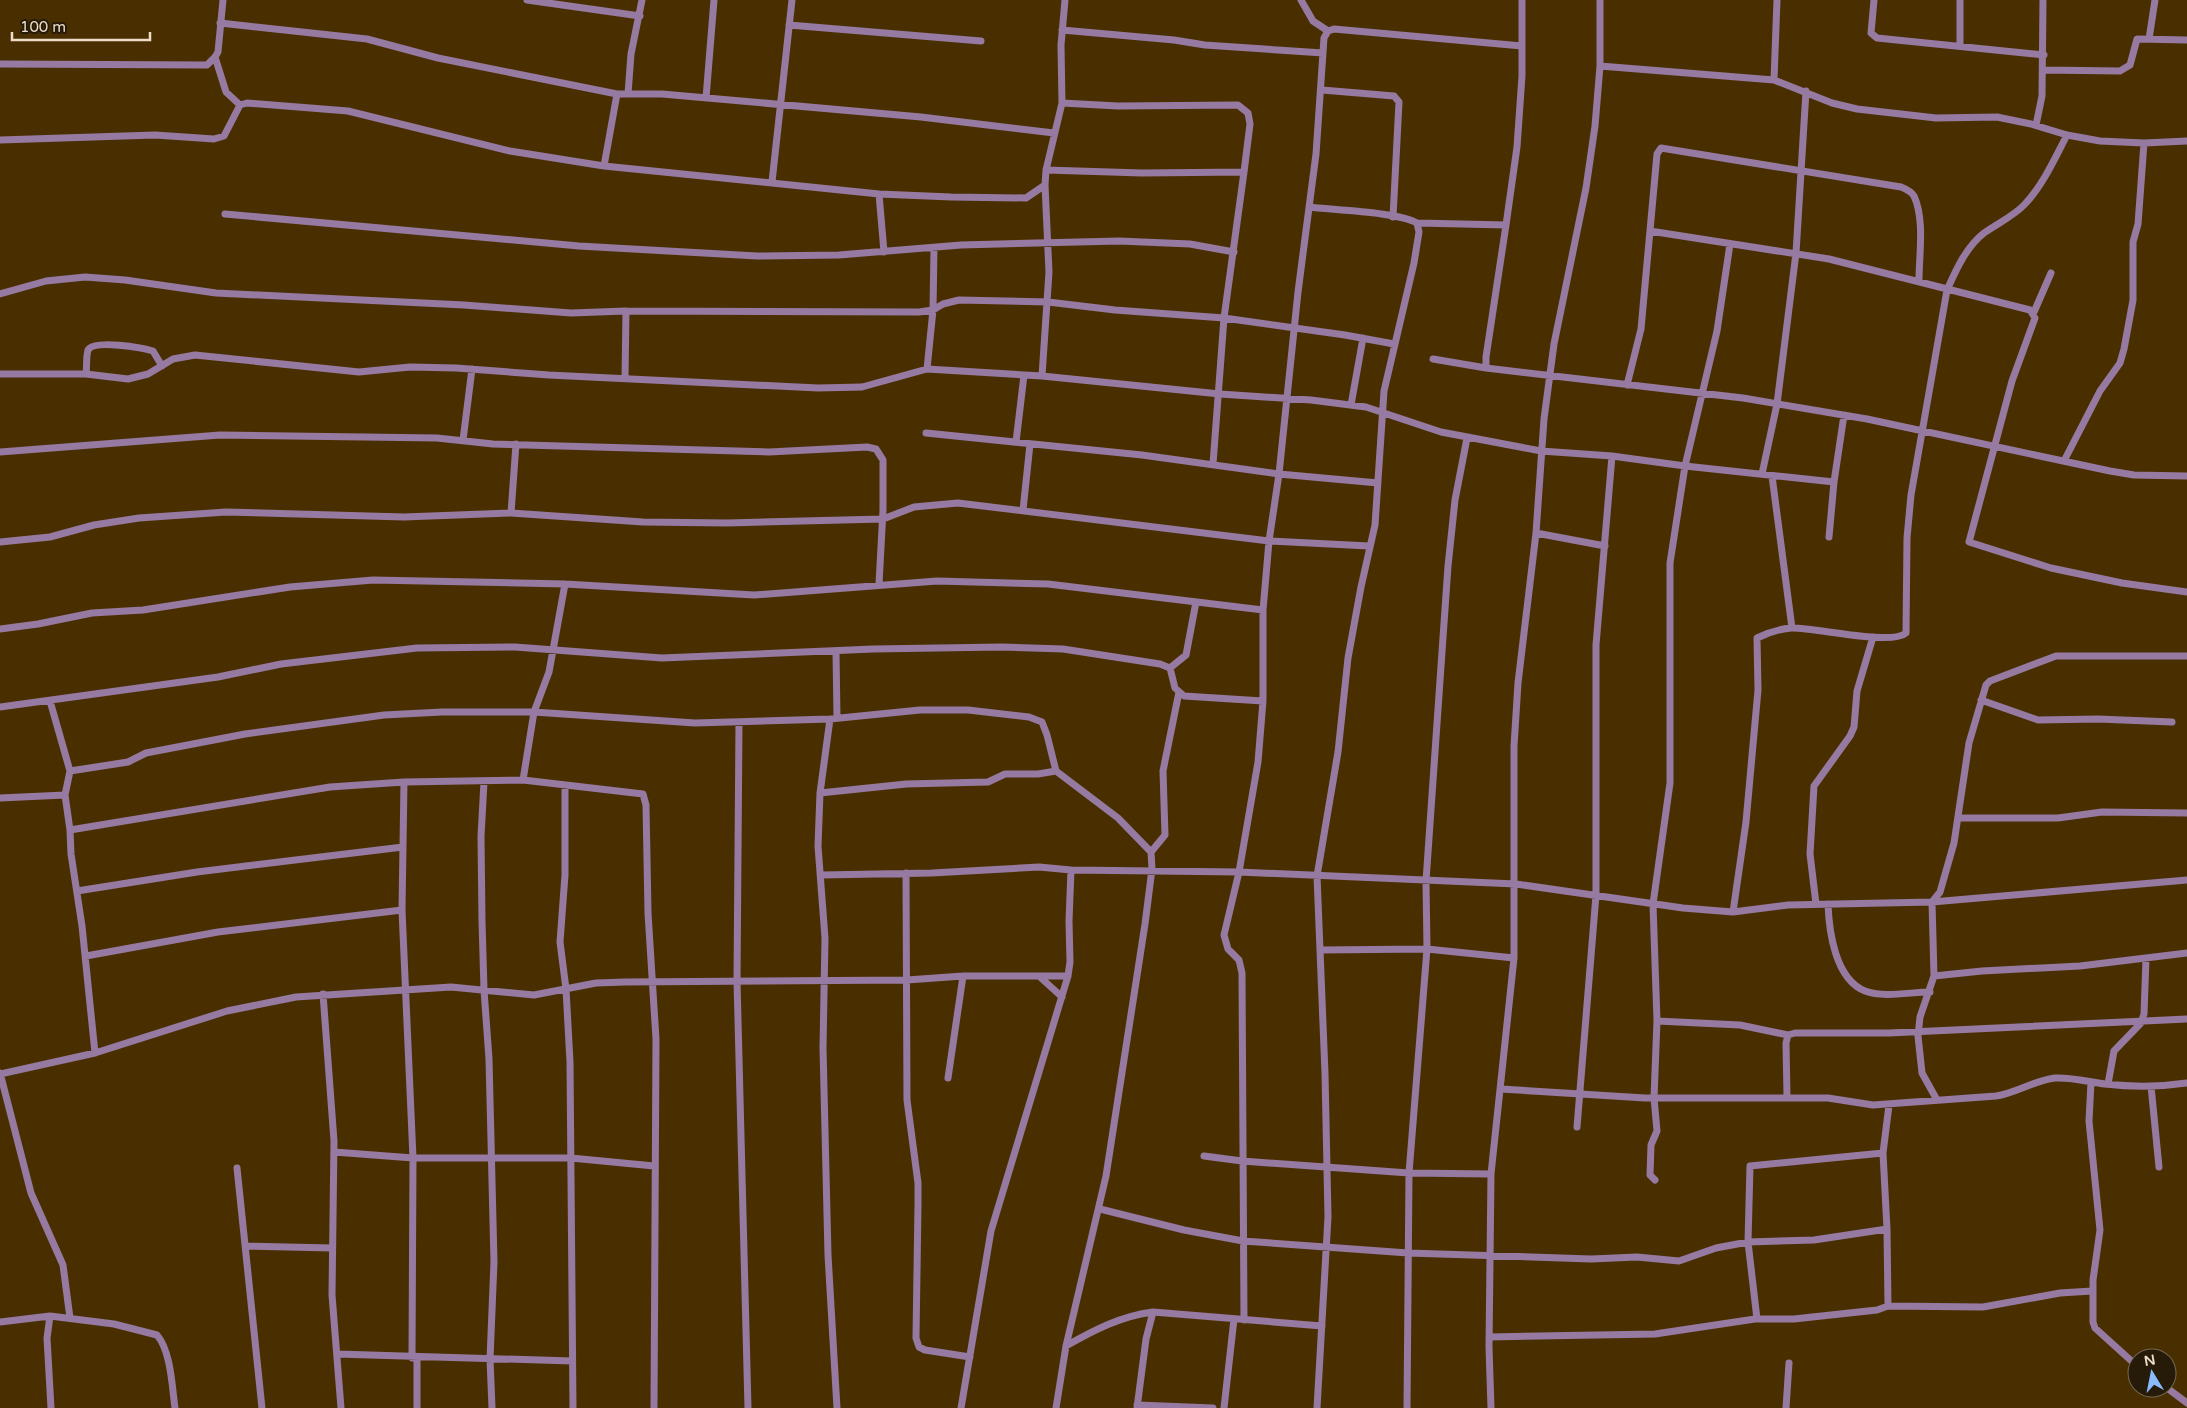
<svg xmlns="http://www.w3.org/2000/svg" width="2187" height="1408" viewBox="0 0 2187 1408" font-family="'Varela Round',sans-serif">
<rect width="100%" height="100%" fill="#492f00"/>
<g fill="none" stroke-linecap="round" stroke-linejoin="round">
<path stroke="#967aa2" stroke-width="7" d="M527,0l113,16
M1301,0l12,21 15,10
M1874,0l-3,33 6,5 167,17
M1960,0v46
M220,23l147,16 71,19 179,36h45l259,23 133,16
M789,25l192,16
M1062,30l112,10 31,5 118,8
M2149,39l6,-39
M215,57l11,35 14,13
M0,64l207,1 8,-8 3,-5 5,-52
M1600,66l174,14 58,23 25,6 79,9 61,-1 34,7 36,11 33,6 44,2 43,-2
M2043,70l77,1 10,-6 7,-26 50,1
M1774,80l3,-80
M1322,90l72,6 5,6 -6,115
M628,94l3,-40 11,-54
M706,98l8,-98
M1062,103l56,3 120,-1 10,8 2,11 -6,48 -20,146 -11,146
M2036,125l6,-29 1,-96
M0,140l155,-5 59,4 10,-3 16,-31 7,-2 101,8 162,40 94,15 275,28 72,3 75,1 19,-13
M604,166l13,-72
M1046,170l96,3 102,-1
M772,182l20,-182
M879,194l5,58
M1309,207c24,3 90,5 108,16l89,2 -20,132v11
M225,214l354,32 178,10 82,-1 122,-10 158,-4 71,3 44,8
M1506,225l11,-78 5,-71v-76
M1650,231l179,28 201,51 5,8 -23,63 -43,161 82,26 71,15 65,9
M0,294l46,-13 39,-4 40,3 91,13 248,12 107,8 55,-2 293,1 14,-2 10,-6 16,-4 89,2 67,8 109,8 121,17 49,9
M2034,312l17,-39
M1433,359l53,9 257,30 124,21 243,52 24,4 53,1
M927,369l6,-59 1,-62
M0,374h86l42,5 20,-5 25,-15 22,-4 164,17 51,-5 46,1 93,7 269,13 44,-1 65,-18 115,7 178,18 91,6 55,7 75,25 100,19 71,5 73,10 149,16
M86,374c1,-7 0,-18 2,-24 6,-11 55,-2 65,1l9,15
M1042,376l7,-104 -4,-87 1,-15 16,-67 -1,-58 4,-45
M625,378l1,-67
M1627,385l14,-56 16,-175 4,-6 240,39c5,2 10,4 13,9 11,24 5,59 5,84
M1351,405l12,-67
M926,433l216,22 137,19 99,9
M463,440l9,-71
M1016,442l8,-67
M0,452l220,-17 217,3 56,6 276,8 98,-5 9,2 7,11v50l-4,74
M2064,461l36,-70 20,-28 4,-14 9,-49v-58l5,-18 6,-81
M1762,474l15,-70 19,-151 10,-162
M1772,476l20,152
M1023,510l7,-66
M511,513l5,-69
M1536,533l69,13
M1829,537l5,-55 10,-67
M0,542l50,-5 44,-12 45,-7 87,-6 178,5 107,-4 132,9 84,1 156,-4 31,-12 44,-4 311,38 100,5
M0,629l38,-5 54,-11 51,-3 147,-23 83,-7 192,4 189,11 183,-14 111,3 215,26
M836,651l1,67
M1170,668l16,-13 10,-53
M1981,700l57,20 60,-1 74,3
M50,701l20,70 -5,24 5,35 1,24 11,72 13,127
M0,707l218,-30 63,-13 136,-16 98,-1 147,11 211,-9 129,-2 61,2 97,15 10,4 5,20 9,8 79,5
M830,719l-10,74 -2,53 7,92 -2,110 5,207 9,153
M739,723l-2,258 11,427
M70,771l58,-9 18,-9 99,-19 139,-19 58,-3h92l161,11 135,-4 90,-9h48l61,7 13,5 5,13 9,36 62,47 33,34
M523,780l11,-68 15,-40 16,-88
M404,782l-2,128 11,248 -1,200
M484,782l-3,54 1,85 2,69 5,69 5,203 -4,97 2,49
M565,785v90l-5,67 6,47 4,73 3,346
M820,793l86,-9 82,-2 17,-8h33l18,-3
M0,798l65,-3
M1959,818h99l44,-6 85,1
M70,830l260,-43 74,-5 119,-2 120,14 3,11 2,108 8,126 -2,369
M906,873l1,227 11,83v21l-2,134 3,9 6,3 45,7
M821,875l111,-2 107,-6 32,3 168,2 277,12 167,24 50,4 55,-7 144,-3 255,-22
M77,891l120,-19 206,-25
M1816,904l-6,-50 4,-68 36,-50 4,-9 3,-36 16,-54
M1828,904c1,27 7,75 37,87 18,7 46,1 65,1
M1733,912l13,-90 12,-132 -1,-52c10,-5 23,-9 34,-10 22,-1 101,18 115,5l1,-95 4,-43 36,-205c9,-20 19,-43 37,-57 14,-10 30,-17 41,-29 18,-19 30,-46 42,-69
M1320,950l107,-1 87,9
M86,956l132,-24 184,-22
M1934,976l48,-5 98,-5 107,-13
M1040,977l22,20
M323,994l11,147 -2,154 9,113
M1657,1021l83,4 48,10
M0,1073l31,120 32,72 7,53
M0,1074l95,-21 132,-42 69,-14 155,-10 83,8 62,-12 29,-1 282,-2 56,-4h105
M948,1078l15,-102
M2091,1082l-2,39 11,109 -7,50v42l2,6 42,38
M2108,1084l6,-33 27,-28 3,-9 2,-56
M2151,1086l8,81
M1501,1089l144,9h183l45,7 123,-9c20,-3 39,-16 59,-18 17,-1 34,4 50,6 27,3 55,3 82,-1
M1787,1097l-1,-54 2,-8 7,-2h94l298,-14
M1937,1100l-15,-27 -4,-37 2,-19 14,-41 -2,-74 8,-10 14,-49 15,-100 17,-58 4,-4 66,-25h131
M1577,1127l19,-232v-250l16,-189
M334,1152l79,6h158l83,8
M1204,1156l38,5 167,12 82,1
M237,1168l25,240
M1655,1180l-5,-5 1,-30 6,-14 -3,-33 3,-77 -4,-117 17,-121v-220l15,-97 32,-135 13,-87
M1100,1209l84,21 59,11 165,12 183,6 46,-2 42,4 37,-13 32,-6 66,-2 73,-11 -4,-76 6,-48
M1887,1229l1,77
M245,1246l87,2
M50,1316l-3,22 4,70
M1757,1319l-9,-77 2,-76 133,-13
M1244,1320l-2,-347 -3,-13 -11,-11 -4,-14 15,-63 19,-110 5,-61v-91l6,-69 10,-67 19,-182 18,-138 8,-116 4,-7 6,-2 188,17
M0,1322l50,-6 64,8 43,11c14,16 15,52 18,73
M1489,1337l166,-3 100,-15h39l83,-9 11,-4 95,1 77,-14 32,-2
M1066,1346c28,-16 55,-30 87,-34l169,14
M337,1354l235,7
M2167,1388l20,15
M1137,1405l76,3
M417,1408v-50
M961,1408l30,-177 77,-255 2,-14 -1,-41 2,-51
M1056,1408l10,-62 40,-170 39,-252 7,-55 -1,-17 14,-17 -2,-64 16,-79
M1137,1408l9,-69 7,-27
M1224,1408l10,-89
M1317,1408l11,-191 -3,-144 -8,-197 21,-124 10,-94 13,-71 14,-62 9,-134 30,-128 5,-31 -2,-9
M1407,1408l2,-235 18,-224 -1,-68 22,-315 7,-66 12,-62
M1491,1408l-2,-61 2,-173 23,-216v-212l4,-63 18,-150 8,-114 10,-75 32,-156 9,-62 5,-60v-66
M1786,1408l3,-45"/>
</g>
<g transform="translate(2152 1373) rotate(350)"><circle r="24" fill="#261a09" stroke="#766855"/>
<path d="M0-4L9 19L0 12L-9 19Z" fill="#88bafc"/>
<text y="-8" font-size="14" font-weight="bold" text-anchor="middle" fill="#edddc7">N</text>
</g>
<path d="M12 32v8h138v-8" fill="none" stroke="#edddc7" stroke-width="2.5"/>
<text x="20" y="32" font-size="15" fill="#edddc7" stroke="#261a09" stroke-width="4" paint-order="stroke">100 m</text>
</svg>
